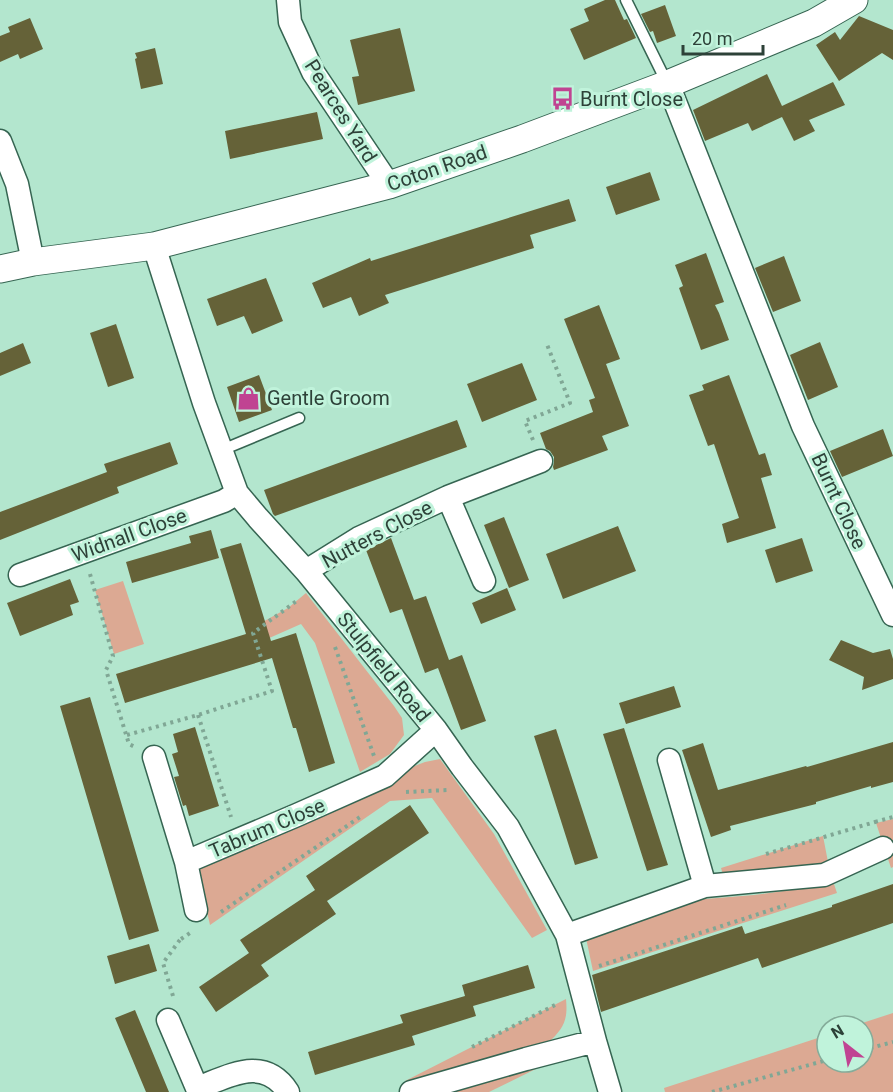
<svg xmlns="http://www.w3.org/2000/svg" width="893" height="1092" viewBox="0 0 893 1092" font-family="Roboto,sans-serif">
<rect width="100%" height="100%" fill="#b3e6ce"/>
<path fill="#dca993" d="M123,581l21,63 -30,10 -19,-64z
M306,593l88,113 8,12 2,17 -14,19 -30,18 -45,-129 -14,-19 -43,19 -8,-14 38,-21z
M440,759l54,75 53,96 -15,8 -100,-140 -42,3 -180,124 -13,-57 202,-96 26,-10z
M893,819v48l-2,1 -15,-45z
M823,836l5,26 -10,7 -94,9 -3,-10z
M834,884l3,9 -244,78 -7,-33 107,-38 61,-5z
M566,999c2,21 -2,29 -18,44l-139,44 -4,-6z
M893,1013v79h-228l-1,-4 163,-53v27h36v-36h-10z
M556,1059l-67,33h-41z"/>
<path fill="#656238" d="M605,0h10l9,20 3,-1 9,19 -52,22 -14,-31 19,-8 -5,-12z
M665,5l11,31 -19,7 -4,-12 -3,1 -9,-18z
M859,16l34,14v30l-11,-7 -43,28 -23,-36 19,-13 5,8z
M30,18l13,31 -23,10 -2,-5 -18,8v-26l10,-4 -2,-5z
M400,28l15,63 -57,14 -6,-28 7,-1 -9,-36z
M155,48l8,36 -22,5 -6,-30 2,-1 -2,-5z
M767,74l15,32 51,-24 12,23 -36,15 6,11 -21,10 -12,-24 -30,14 -4,-8 -43,18 -12,-31z
M317,112l6,27 -93,20 -5,-28z
M650,172l10,28 -44,15 -10,-28z
M569,199l7,22 -46,14 4,13 -149,47 4,8 -30,13 -8,-19 -28,11 -11,-25 58,-25 1,3z
M706,253l18,49 -9,3 4,8 10,27 -28,10 -22,-62 4,-2 -8,-21z
M784,256l17,45 -28,11 -18,-44z
M266,278l17,43 -31,13 -8,-18 -27,10 -10,-27z
M599,305l21,54 -14,5 23,62 -27,10 6,14 -54,20 -1,-3 1,-5v-5l-4,-6 -4,-2 -6,-16 53,-21 -4,-12 6,-2 -31,-79z
M116,324l18,54 -26,9 -18,-54z
M820,342l18,45 -30,13 -18,-45z
M23,343l8,20 -31,13v-23z
M522,363l15,37 -55,22 -15,-38z
M259,375l13,35 -33,12 -12,-35z
M729,375l30,80 6,-2 7,22 -11,3 15,50 -49,15 -5,-19 17,-6 -25,-74 -6,2 -19,-51 15,-5 -2,-5z
M457,420l10,27 -192,69 -2,-2 -9,-24z
M883,429l10,27 -51,21 -12,-26z
M170,442l8,22 -61,23 2,6 -119,47v-28l107,-40 -3,-8z
M504,517l25,63 -20,8 -25,-63z
M618,526l18,45 -73,28 -17,-45z
M211,530l8,28 -87,25 -6,-21 65,-19 -2,-7z
M391,538l23,62 12,-4 23,64 13,-5 24,66 -25,9 -23,-62 -13,5 -23,-64 -12,4 -24,-63z
M802,538l11,33 -37,12 -11,-33z
M241,543l30,98 25,-8 39,130 -26,9 -13,-44h-3l-21,-70 -147,45 -9,-29 130,-40 -26,-85z
M70,579l9,23 -9,3 3,10 -53,21 -13,-33z
M507,588l9,22 -35,14 -9,-21z
M841,640l32,13 17,-4 3,10v20l-31,11 2,-13 -35,-17z
M674,686l7,21 -55,17 -7,-21z
M90,697l69,234 -30,9 -69,-234z
M195,727l24,79 -30,10 -3,-11 -3,1 -9,-29 5,-1 -7,-22 6,-2 -5,-18z
M624,728l44,137 -21,6 -44,-137z
M556,729l42,129 -23,7 -41,-129z
M893,742v40l-22,6v-2l-55,16v2l-86,22 1,4 -20,7 -29,-87 21,-7 15,47 88,-24 1,1z
M410,805l19,28 -102,68 9,13 -75,51 8,11 -53,36 -17,-25 50,-34 -9,-13 75,-50 -9,-14z
M893,884v39l-131,45 -4,-10 -157,54 -9,-37 150,-49 3,8 87,-27v-2z
M149,944l8,27 -42,13 -8,-28z
M528,965l7,23 -62,18 3,10 -64,20 3,9 -100,30 -7,-23 95,-29 -3,-8 65,-19 -3,-11z
M135,1010l34,82h-23l-31,-74z"/>
<g fill="none" stroke-linecap="round" stroke-linejoin="round">
<defs>
<path id="service" d="M626,0l41,83
M222,450l77,-32"/>
<path id="minor" d="M288,0l2,22 23,50 76,113
M668,84l135,342 90,189
M0,141l17,43 16,78
M154,246l50,157 33,90 21,25 48,53 130,159 26,37 46,60 59,108 28,106 15,51
M448,497l36,84
M306,571l53,-33 89,-41 93,-36
M20,575l204,-74 13,-8
M154,757l32,105 111,-47 88,-39 51,-46
M669,760l36,126
M186,862l10,48
M567,935l138,-49 119,-11 59,-27
M168,1020l29,68c33,-12 67,-33 91,4
M411,1092l115,-33 69,-18"/>
<path id="tertiary" d="M0,269l33,-7 121,-16 235,-61 133,-46 146,-55 146,-61 40,-23"/>
</defs>
<use href="#service" stroke="#366552" stroke-width="13"/>
<use href="#minor" stroke="#366552" stroke-width="25"/>
<use href="#tertiary" stroke="#366552" stroke-width="29"/>
<path stroke="#80a795" stroke-width="4" stroke-dasharray="3 4.5" stroke-linecap="butt" d="M533,440l-8,-19 45,-18 -24,-61
M90,574l23,82 -7,14 23,74 6,3
M335,647l39,109
M198,715l33,102
M127,735l71,-20 74,-24 -19,-58 45,-33
M406,792l41,-2 1,2
M875,822l18,-5
M766,854l109,-32
M221,912l142,-97
M181,939l9,-6
M599,966l187,-61
M173,996l-10,-33 19,-26
M472,1047l87,-44
M863,1050l30,-8
M712,1092l115,-32"/>
<use href="#service" stroke="#fff" stroke-width="10"/>
<use href="#minor" stroke="#fff" stroke-width="22"/>
<use href="#tertiary" stroke="#fff" stroke-width="27"/>
</g>
<defs>
<symbol id="bus-bare" viewBox="-9 -9 18 18"><path d="M-5-6H5V4H4V6H2V4H-2V6H-4V4H-5ZM-3.5-4V0h7V-4ZM-3.5 1.2v1.5H-2V1.2ZM2 1.2v1.5H3.5V1.2Z" fill="#c04392" stroke="#c0f3db" stroke-width="2.5" paint-order="stroke"/></symbol>
<symbol id="shop-bare" viewBox="-9 -9 18 18"><path d="M-5-2.5h2.3a2.7 3.5 0 0 1 5.4 0H5L5.5 6h-11ZM-1.5-2.5h3a1.5 2.3 0 0 0-3 0Z" fill="#c04392" stroke="#c0f3db" stroke-width="2.5" paint-order="stroke"/></symbol>
</defs>
<g fill-rule="evenodd">
<use href="#bus-bare" x="546" y="82" width="33" height="33"/>
<use href="#shop-bare" x="232" y="382" width="33" height="33"/>
</g>
<g text-anchor="middle" stroke-width="6" stroke-linejoin="round" paint-order="stroke">
<g font-size="20" fill="#2d4138" stroke="#c0f3db" text-anchor="start">
<text x="580" y="106">Burnt Close</text>
<text x="267" y="405">Gentle Groom</text>
</g>
<g font-size="20" fill="#2d4138" stroke="#c0f3db">
<text transform="translate(341 111) rotate(58)" y="7">Pearces Yard</text>
<text transform="translate(437 168) rotate(-19)" y="7">Coton Road</text>
<text transform="translate(839 501) rotate(65)" y="7">Burnt Close</text>
<text transform="translate(377 534) rotate(-28)" y="7">Nutters Close</text>
<text transform="translate(129 535) rotate(-20)" y="7">Widnall Close</text>
<text transform="translate(384 667) rotate(51)" y="7">Stulpfield Road</text>
<text transform="translate(267 828) rotate(-23)" y="7">Tabrum Close</text>
</g>
</g>
<g transform="translate(845 1044) rotate(329)"><circle r="28" fill="#c0f3db" stroke="#85ac9a" stroke-width="1.5"/>
<path d="M0-4.5L10 22L0 15L-10 22Z" fill="#c04392"/>
<text y="-9" font-size="16" font-weight="bold" text-anchor="middle" fill="#2d4138">N</text>
</g>
<path d="M683 45v9h80v-9" fill="none" stroke="#2d4138" stroke-width="3"/>
<text x="692" y="45" font-size="18" fill="#2d4138" stroke="#c0f3db" stroke-width="4.5" paint-order="stroke">20 m</text>
</svg>
